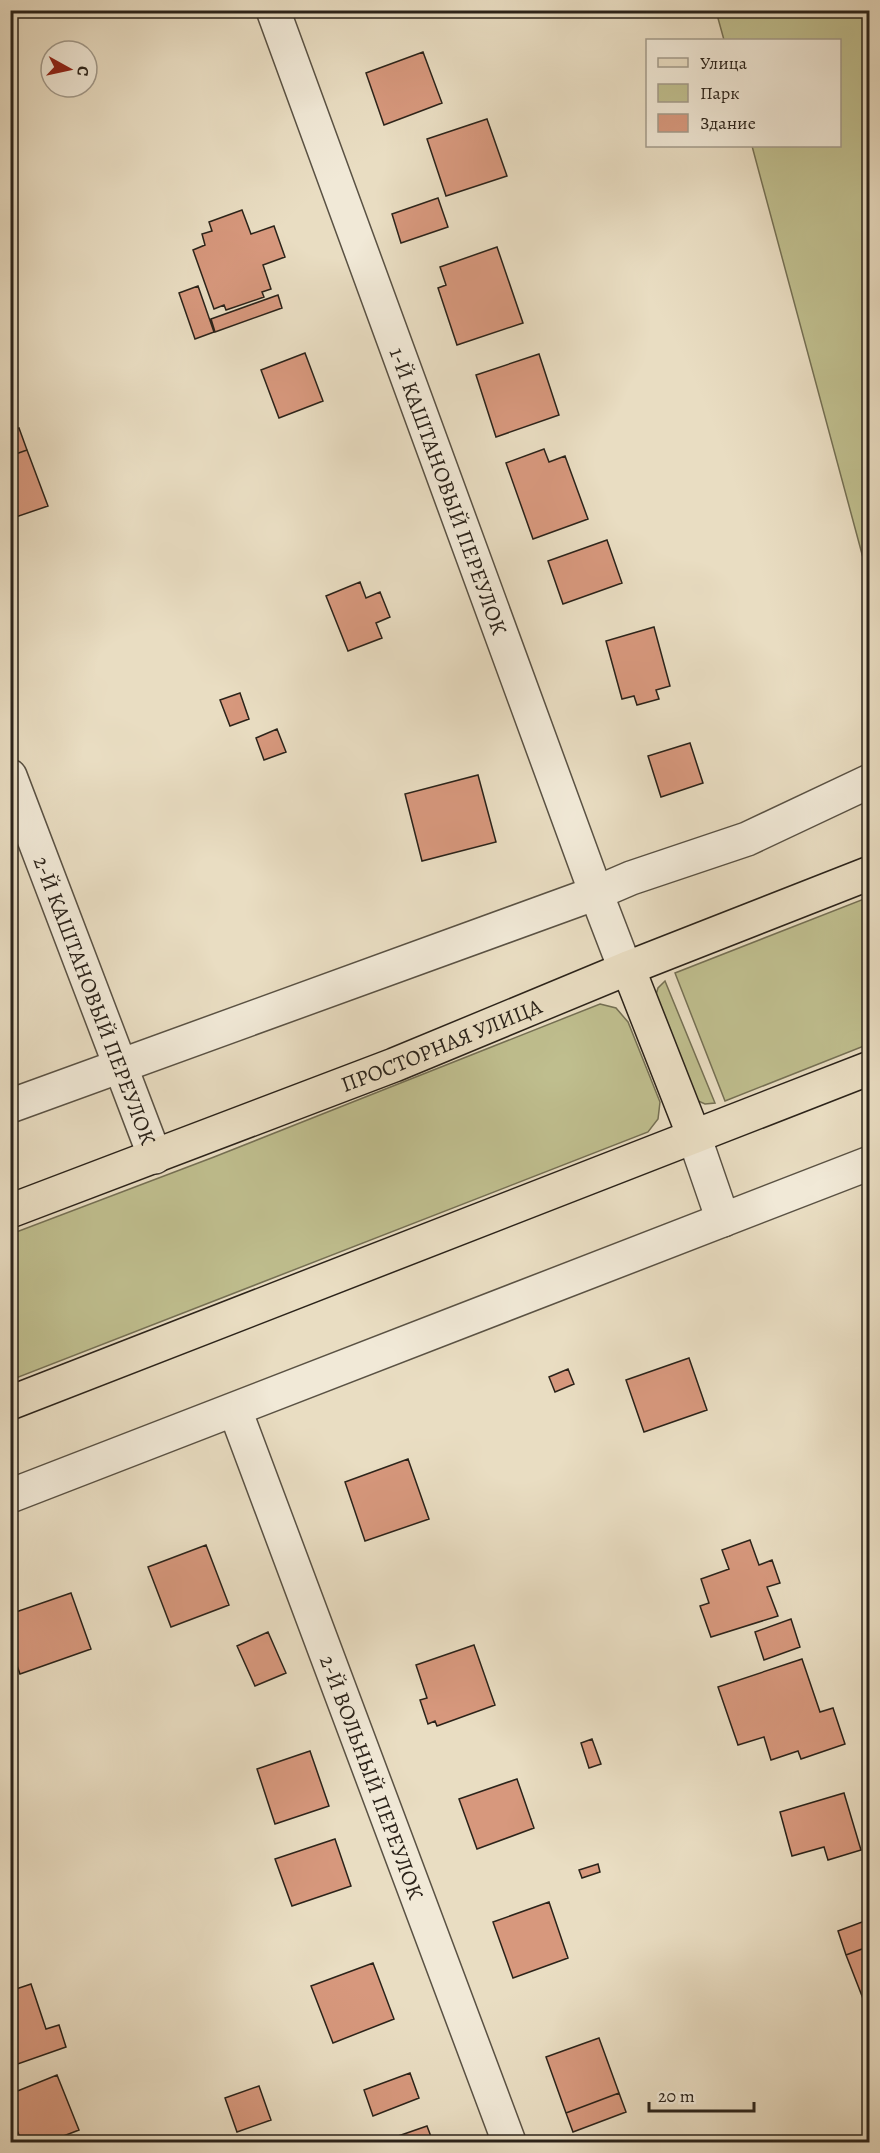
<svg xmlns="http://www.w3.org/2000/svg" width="880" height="2153" viewBox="0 0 880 2153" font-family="Alegreya,serif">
<rect width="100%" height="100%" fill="#e9ddc2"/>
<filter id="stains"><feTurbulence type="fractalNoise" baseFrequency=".00333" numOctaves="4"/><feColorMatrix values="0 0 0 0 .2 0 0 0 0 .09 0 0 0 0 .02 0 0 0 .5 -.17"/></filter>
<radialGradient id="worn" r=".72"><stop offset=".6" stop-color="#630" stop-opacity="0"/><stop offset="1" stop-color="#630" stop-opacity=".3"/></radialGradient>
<path fill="#bfbe8e" stroke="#757054" stroke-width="1.5" d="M716,11h153v569l-117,-434h88v-106h-116z
M869,897v147l-144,57 -50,-128z
M665,981l50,122 -10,1 -9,-4 -41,-102 3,-10z
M600,1004l16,4 12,14 32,80 -2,17 -10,13 -637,248v-146l203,-77z"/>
<path fill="#d7987d" stroke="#2b231a" stroke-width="1.5" d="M423,52l19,51 -58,22 -18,-52z
M487,119l20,57 -61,20 -19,-57z
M438,198l10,29 -47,16 -9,-29z
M242,210l9,24 23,-8 11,31 -22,8 8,24 -9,3 2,5 -38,13 -2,-5 -10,4 -21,-59 12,-5 -3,-11 10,-3 -3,-9z
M497,247l26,76 -66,22 -19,-57 8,-3 -6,-18z
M198,286l16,46 -19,7 -16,-46z
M278,295l4,13 -67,24 -4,-13z
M305,353l18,48 -44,17 -18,-48z
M539,354l20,61 -63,22 -20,-62z
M19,428l8,22 -17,6v-25z
M544,449l5,13 16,-6 23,63 -55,20 -27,-76z
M27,450l21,56 -38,13v-63z
M607,540l15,43 -59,21 -15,-43z
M360,582l6,16 14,-6 10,25 -14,6 6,15 -34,13 -22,-55z
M654,627l16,59 -14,4 3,9 -22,6 -3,-9 -12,3 -16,-58z
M240,693l9,26 -19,7 -10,-26z
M277,729l9,23 -22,8 -8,-22z
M690,743l13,40 -42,14 -13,-41z
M478,775l18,67 -74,19 -17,-67z
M689,1358l18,52 -63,22 -18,-52z
M568,1369l6,15 -19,8 -6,-15z
M408,1459l21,60 -64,22 -20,-59z
M750,1540l9,25 13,-5 8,23 -13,4 11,29 -67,21 -11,-31 9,-3 -8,-24 28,-10 -7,-19z
M206,1545l23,60 -58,22 -23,-60z
M71,1593l20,56 -71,25 -10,-28v-32z
M791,1619l9,28 -36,13 -9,-28z
M268,1632l18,41 -31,13 -18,-40z
M474,1645l21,60 -58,21 -2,-5 -7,3 -8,-24 7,-2 -11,-33z
M802,1659l18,53 13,-4 12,36 -44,15 -3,-8 -27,9 -7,-23 -26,8 -20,-58z
M592,1739l9,25 -12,4 -8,-25z
M310,1751l19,55 -54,18 -18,-55z
M517,1779l17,49 -57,21 -18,-50z
M844,1793l17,57 -33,10 -4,-13 -32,9 -12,-44z
M335,1839l16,47 -59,20 -17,-47z
M598,1864l2,8 -18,6 -3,-8z
M549,1902l19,56 -55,20 -20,-56z
M870,1919v27l-24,9 -8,-24z
M870,1946v68h-1l-23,-59z
M373,1963l21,56 -61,24 -22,-57z
M31,1984l15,45 13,-4 7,22 -54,19 -2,-75z
M599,2038l20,55 -53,20 -20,-56z
M410,2073l9,25 -46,18 -9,-26z
M57,2075l22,55 -31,12h-26l-12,-28v-20z
M259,2086l12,34 -34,12 -12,-34z
M619,2093l7,19 -53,20 -7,-19z
M427,2126l6,16h-52z"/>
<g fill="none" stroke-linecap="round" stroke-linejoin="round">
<defs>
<g id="minor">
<path id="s1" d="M273,10l323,883 25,65 7,10"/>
<path id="s2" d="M10,776l145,381"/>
<path d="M10,1106l586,-213 35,-15 116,-39 123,-58"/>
<path d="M694,1136l29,84"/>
<path id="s3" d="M235,1410l274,732"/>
<path d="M10,1496l860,-333"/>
</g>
<g id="major">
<path d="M628,968l66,168"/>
<path id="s4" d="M10,1211l384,-146 234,-97 242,-95"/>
<path d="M10,1403l860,-335"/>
</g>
</defs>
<use href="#minor" stroke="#5a5244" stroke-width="36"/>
<use href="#major" stroke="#2b231a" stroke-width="36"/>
<use href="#minor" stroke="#f1e9d7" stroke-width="33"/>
<use href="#major" stroke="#e9ddc2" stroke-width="33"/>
</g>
<g text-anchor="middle" stroke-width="4.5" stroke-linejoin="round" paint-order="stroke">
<g font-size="22" fill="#2b231a" stroke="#f1e9d7">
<text dy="8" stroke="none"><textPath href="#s1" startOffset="512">1-Й КАШТАНОВЫЙ ПЕРЕУЛОК</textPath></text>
<text dy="8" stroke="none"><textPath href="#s2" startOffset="240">2-Й КАШТАНОВЫЙ ПЕРЕУЛОК</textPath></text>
<text dy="8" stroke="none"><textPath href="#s4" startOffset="462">ПРОСТОРНАЯ УЛИЦА</textPath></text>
<text dy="8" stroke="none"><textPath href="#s3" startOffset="392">2-Й ВОЛЬНЫЙ ПЕРЕУЛОК</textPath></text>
</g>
</g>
<rect width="880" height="2153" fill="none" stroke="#e9ddc2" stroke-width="36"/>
<rect x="12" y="12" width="856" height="2129" fill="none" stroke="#2b231a" stroke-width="3"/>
<rect x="18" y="18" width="844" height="2117" fill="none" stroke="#2b231a" stroke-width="1.5"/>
<rect x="646" y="39" width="195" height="108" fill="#f1e9d7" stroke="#a29a8b" stroke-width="1.5"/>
<rect x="658" y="58" width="30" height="9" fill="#e9ddc2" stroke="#a29a8b" stroke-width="1.5"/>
<text x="700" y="69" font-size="18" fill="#2b231a">Улица</text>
<rect x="658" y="84" width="30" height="18" fill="#bfbe8e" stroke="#a29a8b" stroke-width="1.5"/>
<text x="700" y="99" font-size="18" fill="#2b231a">Парк</text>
<rect x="658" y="114" width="30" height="18" fill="#d7987d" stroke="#a29a8b" stroke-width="1.5"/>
<text x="700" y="129" font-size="18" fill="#2b231a">Здание</text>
<g transform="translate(69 69) rotate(98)"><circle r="28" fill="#f1e9d7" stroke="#a29a8b" stroke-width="1.5"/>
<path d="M0-4.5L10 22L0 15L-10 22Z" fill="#8f2418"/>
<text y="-9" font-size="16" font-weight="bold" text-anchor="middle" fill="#2b231a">С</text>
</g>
<path d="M649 2102v9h105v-9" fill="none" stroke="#2b231a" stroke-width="3"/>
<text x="658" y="2102" font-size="18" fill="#2b231a" stroke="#f1e9d7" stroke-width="4.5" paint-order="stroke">20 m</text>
<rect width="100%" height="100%" filter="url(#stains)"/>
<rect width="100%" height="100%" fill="url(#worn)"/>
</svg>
